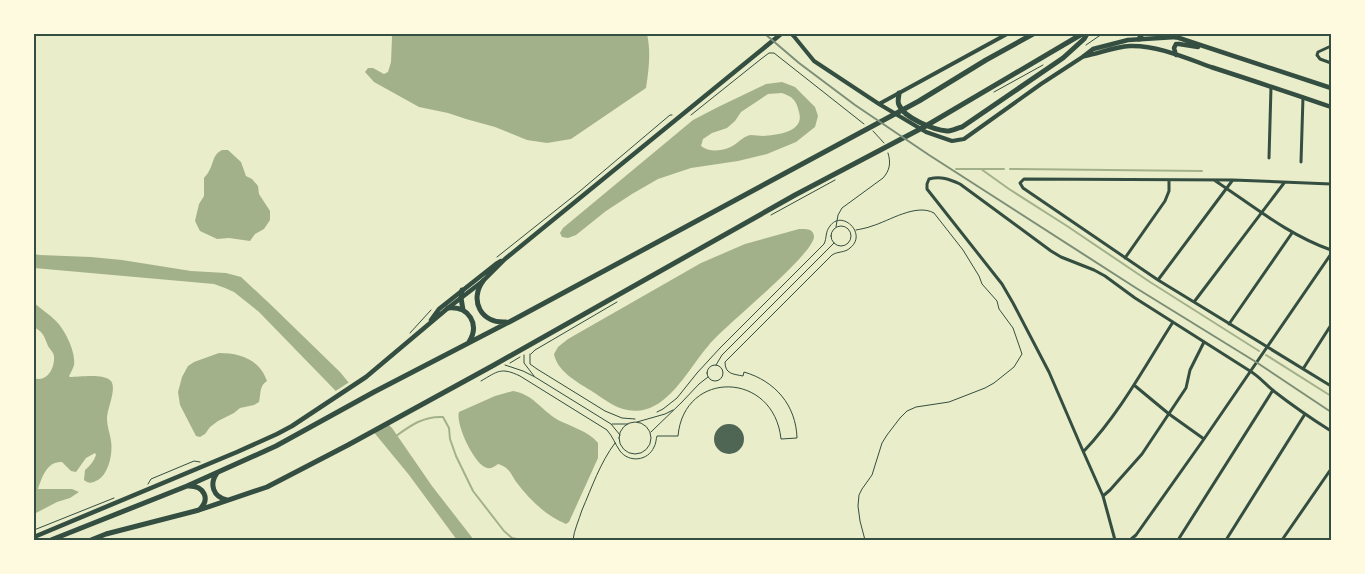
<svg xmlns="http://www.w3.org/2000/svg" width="1365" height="574" viewBox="0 0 1365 574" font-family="'PT Sans',sans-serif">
<rect width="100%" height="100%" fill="#e9edc9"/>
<path fill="#a3b18a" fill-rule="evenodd" d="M391,34h256c4,18 2,35 -1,54l-75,51 -24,4 -20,-3 -32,-13 -29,-8 -18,-6 -29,-6 -45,-25 -9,-10 3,-4h5l11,6 4,-2 3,-10 1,-25z
M782,82l13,5 20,20 3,9 -3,11 -19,15 -29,12 -29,7 -47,7 -33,11 -26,15 -26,17 -30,24 -8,3 -6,-1 -2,-4 3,-5 130,-108 25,-13 48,-23zM782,93c11,4 14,7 17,19 6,20 -22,23 -36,24 -4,0 -8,-1 -12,-1 -7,1 -11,6 -17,10 -9,6 -24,8 -33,1l2,-7 9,-6 15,-5 8,-7 6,-9 27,-18z
M222,150h6l13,12 5,14 6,3 6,7 1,8 11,17v9l-6,9 -9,5 -5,7 -21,-3 -12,1 -17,-8 -5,-10 4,-17 5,-8v-18c1,-2 4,-4 5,-7 5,-8 3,-16 13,-21z
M799,229c6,0 14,-1 15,7 2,17 -90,90 -105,109 -17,19 -34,53 -59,63 -25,9 -40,-5 -60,-18 -13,-8 -33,-19 -36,-36l4,-7 10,-8 133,-76 44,-19z
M34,254l6,1 51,2 31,3 69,11 35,2 15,4 28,26 71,69 19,23 33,33 40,58 42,54h-17l-48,-65 -46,-56 -104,-107 -25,-20 -9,-4 -11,-4 -180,-16z
M34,303c7,6 15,11 22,18 9,9 20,31 18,44 -1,4 -3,7 -5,11l1,1c9,0 34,-4 41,4 6,8 -4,28 -4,37 0,9 3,15 4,23 2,12 -2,32 -13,39 -6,3 -9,4 -14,0l1,-10c5,-4 9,-9 11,-15l-1,-2 -9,5 -10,14 -5,-1 -9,-9c-15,-1 -20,15 -24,27h34l7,3 -9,6 -13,4 -21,11 -2,-1v-134c13,5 21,-10 20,-22 -1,-5 -4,-6 -6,-10 -4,-10 -4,-13 -14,-19z
M219,353c21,0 40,6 48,28 -8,5 -6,13 -8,21l-5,3 -14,3 -6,5 -16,8 -8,6 -5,7 -5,3 -4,-1 -16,-31 -2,-13 4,-15 6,-11 6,-4z
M513,391c20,3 28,19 45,29 14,7 30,11 40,23v15l-29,64 -3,2c-20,-8 -36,-24 -49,-41 -7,-10 -7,-15 -19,-19 -4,3 -7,5 -11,4 -13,-3 -32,-45 -28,-56l36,-16z"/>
<path fill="#e9edc9" d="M351,381l10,12 28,29 -18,10 -10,-12 -27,-28z"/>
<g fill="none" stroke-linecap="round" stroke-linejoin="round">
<path stroke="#a3b18a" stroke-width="2" d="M956,169h48
M981,169l28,20 58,37 83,56 109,69
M1010,169l192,2
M1266,355l65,41
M396,436c15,-11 28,-20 47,-19l6,11 1,11 6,17 17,35 31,40 8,7 9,2"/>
</g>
<path fill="#4f6655" d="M714 439a15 15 0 1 1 30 0a15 15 0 1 1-30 0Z"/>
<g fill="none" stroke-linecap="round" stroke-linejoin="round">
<path stroke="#344e41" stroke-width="1" d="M1086,45l16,-11
M994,92l49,-27
M691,115l70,-56 8,-6h5l90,71
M873,131l11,12
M771,215l64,-35
M836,227l2,-12 4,-7 41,-30c7,-8 8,-15 5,-25
M856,230c5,-1 11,-2 16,-4 17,-5 44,-23 62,-13l29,37 16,26 3,8 15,17 2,8 14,19 9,26 -8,13 -20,16 -9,5 -36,14 -33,5 -9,4 -7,7 -13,17 -5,8 -10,32 -10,14 -3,6 -1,11 2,15 5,19
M497,257l83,-66 90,-76h2
M410,333l21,-23
M530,354v10l7,5 68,42 17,7 13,1
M531,354l4,-4 82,-48
M510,363l10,-6
M481,381c17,-10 20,-14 39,-5l87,54c6,7 8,14 13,21 9,12 28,10 34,-4 2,-3 2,-8 3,-11h21c6,-67 96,-65 103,3l16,-1c-1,-33 -22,-57 -53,-66l-1,4c-10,-2 -18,-2 -18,-14l107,-107c6,-4 13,-2 18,-7 18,-14 -8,-39 -20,-22 -5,6 -3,12 -6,18l-104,104 -23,25 -20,25 -14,11 -6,3
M148,484l3,-5 43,-18 6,1
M34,530l80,-32
M573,540c1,-10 6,-20 9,-30 10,-23 18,-47 33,-67"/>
<path stroke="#344e41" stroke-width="1" d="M831 236a10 10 0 1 1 20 0a10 10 0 1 1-20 0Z
M524,355v8l10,13
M505,365l18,6 12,6 76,47 9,11
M716,365l6,-10 112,-112
M707 373a8 8 0 1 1 16 0a8 8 0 1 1-16 0Z
M637,422l28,-8 8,-4
M619 438a16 16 0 1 1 32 0a16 16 0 1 1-32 0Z
M612,424h16
M651,432l31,-30 17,-18 9,-7"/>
<path stroke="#344e41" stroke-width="3" d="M1331,46l-13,6 -1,3 3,4 11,4
M1269,158l2,-71
M1301,162l2,-65
M1214,180c38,25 74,55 117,70
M1331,184l-98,-4 -209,-1 -4,4 3,5 135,92 173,106
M1125,258l40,-57 4,-10v-11
M1158,280l74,-99
M1194,302l90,-119
M1229,324l63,-91
M1303,369l28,-44
M1134,385l35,29 35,25
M1084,451c36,-38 61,-85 89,-129
M1103,496l7,-6 32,-36 44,-66 4,-18 14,-28
M1115,540l-12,-44 -20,-45 -34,-79 -36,-69 -11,-19 -75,-95v-5l2,-5c12,-3 20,0 31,5l91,67 10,6 33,13 11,6 30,22 115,73c10,6 16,14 25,21 18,14 37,27 56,39
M1130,540l6,-5 68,-96 127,-185
M1178,540l95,-150
M1226,540l79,-126
M1282,540l49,-71"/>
<path stroke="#344e41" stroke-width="4" d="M792,34l22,27 65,43 47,28 26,9 12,-2 77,-55 43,-28
M879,104l128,-70"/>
<path stroke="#344e41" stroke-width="4.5" d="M793,35l1,-1
M1176,55l-2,-7 2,-4h3l19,3
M1084,56l9,-7 35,-9 48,-3 155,51
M1085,56c15,-3 29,-9 45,-10 27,-1 56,12 81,21 40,13 80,26 120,40
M431,320l8,-11 57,-45 5,-3
M34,537l203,-85 40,-18 15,-8 74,-49 82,-69 35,-27 22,-22 276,-225"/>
<path stroke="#344e41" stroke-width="5" d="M1170,34l6,3
M1139,39l3,-5
M899,93c0,4 -2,9 0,12 5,13 35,25 48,26 5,0 10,-3 15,-4l101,-69 21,-19 3,-5
M483,281c-14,19 -2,43 23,41
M462,290l-1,8 2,12
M448,308c21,-2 32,16 21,34
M217,473c-8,11 -4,24 10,27
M189,486c15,0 22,13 10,24
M51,540l136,-54 89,-40 98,-54 139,-72 406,-219 67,-41 47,-26
M91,540l15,-6 93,-24 68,-23 81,-42 146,-80 301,-170 129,-68 158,-93"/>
<path stroke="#7c8e77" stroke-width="2" d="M765,34l34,29 56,42 74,50 207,133 120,74 75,50"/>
</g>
<rect width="1365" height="574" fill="none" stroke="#fefae0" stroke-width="70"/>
<rect x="35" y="35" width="1295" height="504" fill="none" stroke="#344e41" stroke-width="2"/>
</svg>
